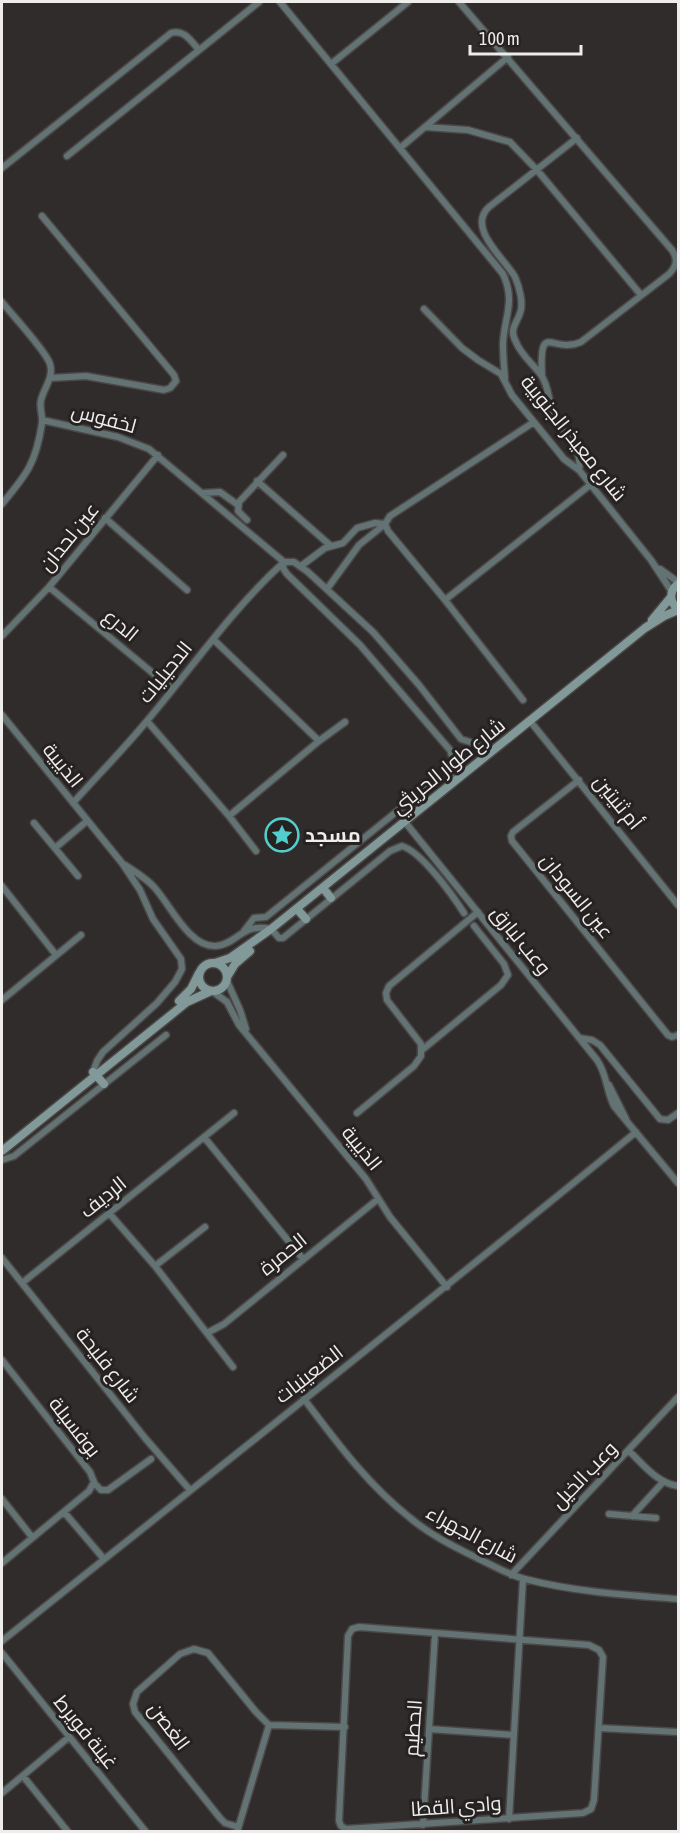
<svg xmlns="http://www.w3.org/2000/svg" width="680" height="1833" viewBox="0 0 680 1833" font-family="'Asap Condensed',Cairo,sans-serif">
<rect width="100%" height="100%" fill="#302c2b"/>
<g fill="none" stroke-linecap="round" stroke-linejoin="round">
<defs>
<path id="street" d="M280,2l223,272c13,28 1,43 0,70 0,12 1,23 2,34
M459,2l213,248c6,9 5,16 -3,24l-88,68c-28,13 -42,-23 -39,33
M331,64l77,-62
M425,127l43,3 42,12 27,28 104,125
M577,138l-88,69c-23,21 16,52 26,70 4,9 9,27 5,36 -4,12 -11,16 -4,29 5,13 17,22 25,33 9,12 7,29 14,43 9,19 28,29 24,52
M400,148l108,-91
M67,156l192,-154
M2,168l169,-135c13,-4 20,8 28,17
M42,216l132,159 2,6 -6,7 -6,2 -78,-14 -36,2
M2,302c10,13 44,49 48,62 4,13 -6,24 -9,36 -2,8 2,15 1,23 -6,40 -15,51 -40,81
M424,309l38,39 16,12 23,14 11,21 52,64 15,11 72,90 21,32
M42,420l76,17 31,12 135,113 -1,6 4,6 73,71 90,105 4,12 -6,25
M257,481l74,65
M203,493l17,-1 18,13
M105,518l82,72
M247,520l-9,-9 1,-9 44,-47
M284,562h10l14,10 65,60 46,53 42,54 33,11
M301,566l24,-18 18,-5 14,-15 18,-5 10,1
M660,569l18,13
M49,587l123,102
M327,589l32,-44 26,-21
M445,600l145,-115
M2,636l47,-49 109,-132
M213,639l106,102
M523,700l-78,-100 -57,-69 -3,-7 5,-8 144,-94
M2,715l120,148 18,27 13,29 28,40 1,10 -7,13 -18,21 -54,49 -6,9 -4,11
M147,721l82,95 27,35
M530,721l148,184
M579,780l-66,52 -2,4 1,5 156,194 4,2 6,-2
M73,803c24,-27 50,-53 73,-81 46,-54 86,-113 138,-160
M229,816l90,-75 26,-19
M405,822l192,238c10,14 9,30 17,46l64,77
M34,823l44,53
M55,848l32,-27
M125,865c10,7 21,13 29,22 16,17 35,61 62,59 21,-2 27,-24 55,-17l8,9h4l107,-87 12,-5c20,6 51,50 62,67
M2,886l54,69
M244,931l10,-13 12,-1 171,-138
M227,981l13,29 6,19
M212,991l15,11 12,23 127,154 24,38 57,70
M2,1000l79,-65
M579,1038l13,2 8,5 60,74 8,1 10,-7
M422,1050l79,-65 7,-10 -4,-11 -30,-38
M609,1085l17,34
M357,1113l57,-47 7,-10v-12l-34,-44 -1,-7 3,-7 89,-74
M204,1137l99,122
M2,1160l12,-4 152,-121
M109,1213l46,53 78,101
M2,1258l143,180 45,52
M155,1266l50,-39
M22,1283l212,-170
M207,1333l17,-9 154,-125
M2,1360l88,112 4,10 -5,9 -87,72
M304,1399c32,42 63,85 105,118 21,18 46,30 70,42 15,7 30,16 46,20 50,13 102,16 153,20
M629,1451c15,14 28,32 49,35
M94,1483l7,7h7l43,-31
M2,1499l30,38
M64,1512l40,47
M609,1514l47,4
M632,1516l31,-34
M511,1575l167,-178
M359,1627l230,18 10,5 4,7 -9,143 -3,9 -8,4 -237,16 -5,-3 -2,-5 9,-185 4,-7z
M2,1641c211,-169 424,-337 634,-509
M2,1653l144,179
M269,1725l76,2
M599,1728l79,4
M429,1729l85,6
M23,1776l45,56
M2,1793l67,-56
M509,1819l14,-240
M423,1825l12,-191
M238,1827l-13,-4 -5,-5 -85,-106 -2,-8 4,-12 43,-38 14,-5 14,4 48,59 13,13
M237,1832l32,-107"/>
<path id="secondary" d="M678,584c-9,7 -9,18 0,25
M652,620l19,-23
M323,888l8,10
M297,909l9,10
M199 977a14 14 0 1 1 28 0a14 14 0 1 1-28 0Z
M215,963l15,-5 41,-29 374,-301 19,-12 14,-6
M227,977l8,-13 15,-13
M179,1001l12,-12 8,-16
M93,1072l11,12
M2,1151l185,-149 24,-11"/>
</defs>
<use href="#street" stroke="#4b4746" stroke-width="9"/>
<use href="#secondary" stroke="#4b4746" stroke-width="11"/>
<use href="#street" stroke="#637272" stroke-width="6"/>
<use href="#secondary" stroke="#819a99" stroke-width="8"/>
</g>
<defs>
<symbol id="sight-ring" viewBox="-11 -11 22 22"><circle r="9.5" fill="#262221" stroke="#52cdcc" stroke-width="1.5"/><path d="M0-6L1.8-2.2L6-1.7L2.9 1.2L3.7 5.4L0 3.3L-3.7 5.4L-2.9 1.2L-6-1.7L-1.8-2.2Z" fill="#52cdcc"/></symbol>
</defs>
<g fill-rule="evenodd">
<use href="#sight-ring" x="263" y="816" width="38" height="38"/>
</g>
<g text-anchor="middle" stroke-width="6" stroke-linejoin="round" paint-order="stroke">
<g font-size="20" fill="#efecec" stroke="#262221">
<text transform="translate(104 418) rotate(15)" y="7">لخفوس</text>
<text transform="translate(574 438) rotate(51)" y="7">شارع معيذر الجنوبية</text>
<text transform="translate(69 537) rotate(-51)" y="7">عين لحدان</text>
<text transform="translate(121 625) rotate(40)" y="7">الدرع</text>
<text transform="translate(165 672) rotate(-51)" y="7">الدحيليات</text>
<text transform="translate(63 765) rotate(51)" y="7">الذيبية</text>
<text transform="translate(448 766) rotate(-39)" y="7">شارع طوار الحريثي</text>
<text transform="translate(618 802) rotate(51)" y="7">أم ثنيتين</text>
<text transform="translate(577 896) rotate(51)" y="7">عين السودان</text>
<text transform="translate(521 940) rotate(51)" y="7">وعب لبارق</text>
<text transform="translate(362 1148) rotate(51)" y="7">الذيبية</text>
<text transform="translate(103 1197) rotate(-39)" y="7">الرديف</text>
<text transform="translate(283 1254) rotate(-39)" y="7">الحمرة</text>
<text transform="translate(108 1365) rotate(52)" y="7">شارع فليحة</text>
<text transform="translate(309 1374) rotate(-38)" y="7">الضعينيات</text>
<text transform="translate(75 1427) rotate(52)" y="7">بوفسيلة</text>
<text transform="translate(584 1475) rotate(-46)" y="7">وعب الخيل</text>
<text transform="translate(472 1534) rotate(28)" y="7">شارع الجهراء</text>
<text transform="translate(169 1726) rotate(53)" y="7">الغصن</text>
<text transform="translate(413 1728) rotate(-86)" y="7">الحطيم</text>
<text transform="translate(86 1732) rotate(51)" y="7">غينة فويرط</text>
<text transform="translate(456 1806) rotate(-4)" y="7">وادي القطا</text>
</g>
<g font-size="20" font-weight="bold" fill="#efecec" stroke="#262221" text-anchor="start">
<text x="305" y="842">مسجد</text>
</g>
</g>
<rect width="680" height="1833" fill="none" stroke="#efecec" stroke-width="6"/>
<path d="M470 45v9h111v-9" fill="none" stroke="#efecec" stroke-width="3"/>
<text x="479" y="45" font-size="18" fill="#efecec" stroke="#262221" stroke-width="4.5" paint-order="stroke">100 m</text>
</svg>
